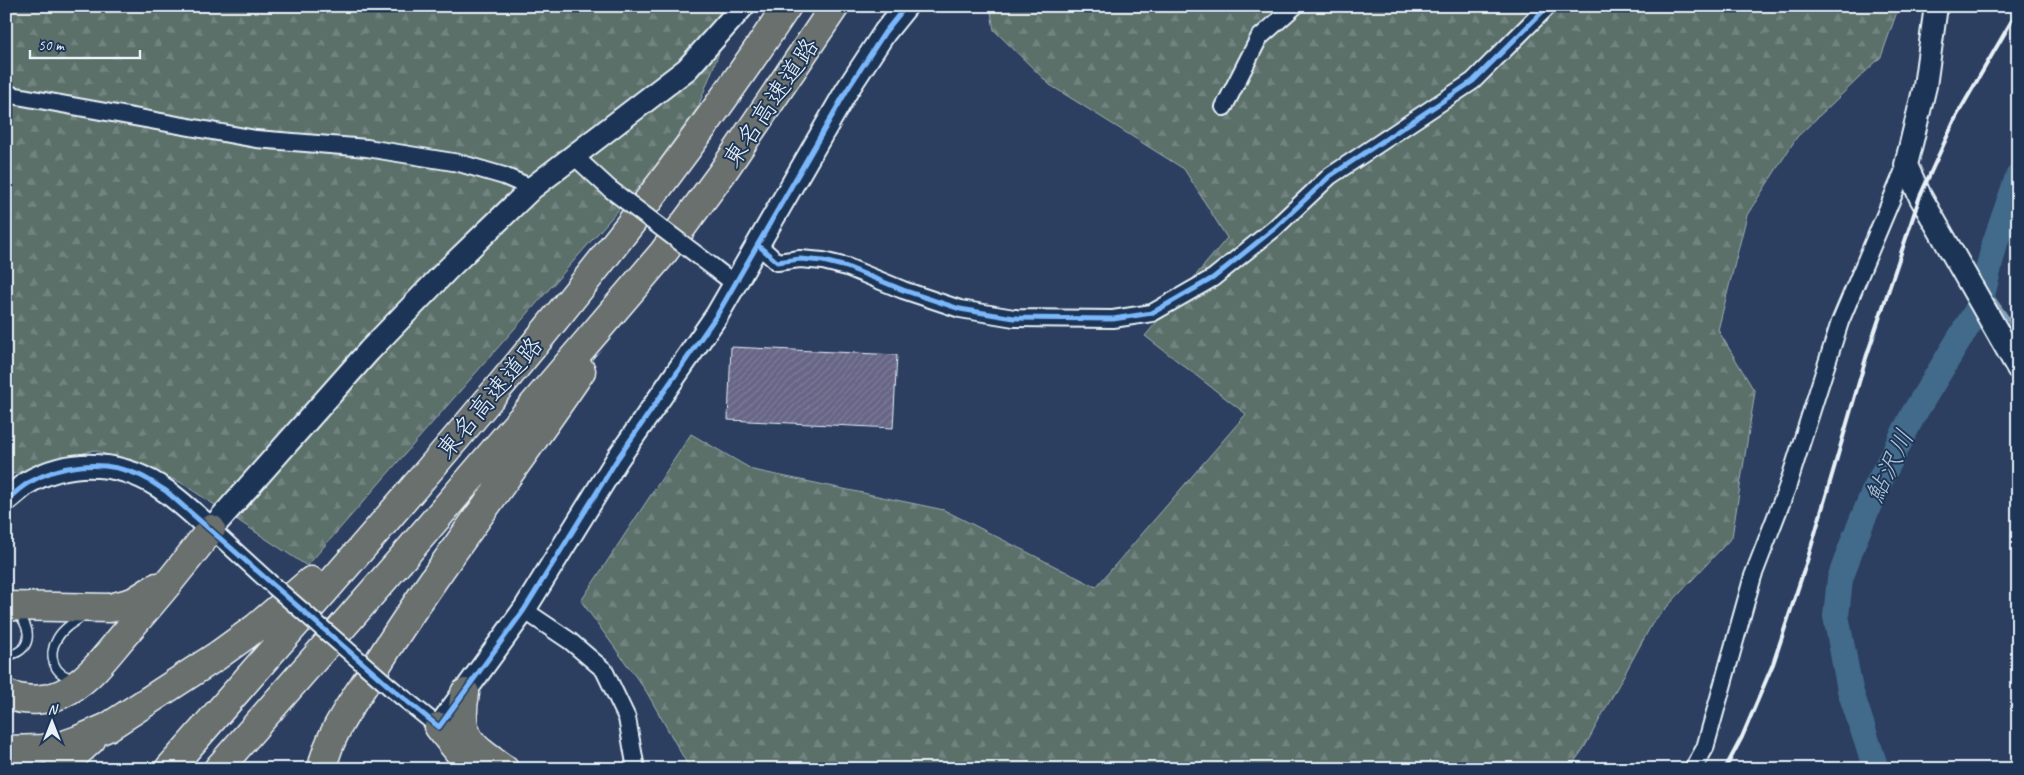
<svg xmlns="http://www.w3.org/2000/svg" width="2024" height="775" viewBox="0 0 2024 775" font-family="Caveat,'Klee One',sans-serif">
<defs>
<pattern id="forest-firs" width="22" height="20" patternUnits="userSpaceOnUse" patternTransform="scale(1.25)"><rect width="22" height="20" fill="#5b6f6a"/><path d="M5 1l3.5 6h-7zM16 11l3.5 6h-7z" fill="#738480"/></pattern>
<pattern id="building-hatch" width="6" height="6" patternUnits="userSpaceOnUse" patternTransform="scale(1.25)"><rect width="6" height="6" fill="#676586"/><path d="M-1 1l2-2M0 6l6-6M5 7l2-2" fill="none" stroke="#7d7c98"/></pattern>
</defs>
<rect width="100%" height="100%" fill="#2c3f60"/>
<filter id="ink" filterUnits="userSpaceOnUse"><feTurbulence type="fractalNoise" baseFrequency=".02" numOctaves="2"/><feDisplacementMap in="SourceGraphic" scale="10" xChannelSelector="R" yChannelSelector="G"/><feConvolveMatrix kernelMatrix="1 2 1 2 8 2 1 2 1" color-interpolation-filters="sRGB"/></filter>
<g filter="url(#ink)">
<path fill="url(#forest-firs)" stroke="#a2b0b1" d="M6,6h731l-39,101 -50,69 -341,390 -127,-84 -86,-32 -88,26z
M990,6h909l-18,51 -84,80 -50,78 -29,115 37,62 -23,145 -79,85 -69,126 -15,21h-879l-44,-78 -65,-90 110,-167 62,36 191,40 152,77 150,-173 -101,-78 82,-98 -43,-69 -134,-84 -56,-55z"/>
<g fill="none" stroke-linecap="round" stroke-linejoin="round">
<path stroke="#84a0b6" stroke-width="4.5" d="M1983,284l35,49"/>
<path stroke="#426a8a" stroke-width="26" d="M1876,769l-26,-79 -14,-74 4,-37 14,-39 20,-48 39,-77 66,-108 16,-64 23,-66"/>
</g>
<path fill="url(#building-hatch)" stroke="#e8f1f8" d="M731,347l166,8 -4,73 -165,-8z"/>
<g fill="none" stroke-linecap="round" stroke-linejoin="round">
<defs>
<path id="lane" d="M6,656c26,-5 27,-24 12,-43
M74,678c-20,-2 -27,-22 -17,-39 6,-11 17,-17 27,-23"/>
<path id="street" d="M6,94l250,45 111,9 92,15 45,13 28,12
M1224,107l35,-69 36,-32
M574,156l36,33
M758,245l19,17 23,-3 23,2 24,6 56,23 57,19 54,9 99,1 39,-6 61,-35 62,-50 55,-52 143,-95 75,-75
M713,267l22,17
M211,529l58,53
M524,610l46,31 34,29 23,48 9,51
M391,688l48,39
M1693,769l12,-21 48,-172 34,-88 53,-166 66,-157"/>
<path id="secondary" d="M1936,6l-11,80 -19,79 14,31 98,172
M6,500c7,-5 14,-12 21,-17 45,-26 98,-22 140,9 15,11 29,24 44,37l158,-178 78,-81 85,-82 155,-119 56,-63
M439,727l85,-117 94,-152 99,-143 130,-225 38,-58 21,-26"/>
<path id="highway" d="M6,606l104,2 23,-6 24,-15
M465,693c-8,44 5,52 39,76
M6,694c20,9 45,7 63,-4 22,-13 38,-35 54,-54 31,-35 60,-70 88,-107
M439,727l31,39
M6,750l36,-1 19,-3 17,-6 30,-13 109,-71 40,-29 54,-46
M59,769l32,-29
M169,769c214,-247 437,-489 618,-763
M218,769l188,-215 257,-301 59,-80 113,-167
M322,769c7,-36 31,-67 51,-98 64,-103 140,-199 208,-300"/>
</defs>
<use href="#lane" stroke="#e8f1f8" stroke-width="11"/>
<use href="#street" stroke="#e8f1f8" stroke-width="20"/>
<use href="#secondary" stroke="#e8f1f8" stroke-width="26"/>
<use href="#highway" stroke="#e8f1f8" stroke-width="31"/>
<use href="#lane" stroke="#1d3557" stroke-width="8"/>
<use href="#street" stroke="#1d3557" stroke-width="16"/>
<use href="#secondary" stroke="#1d3557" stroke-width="22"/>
<use href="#highway" stroke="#6b706d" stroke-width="28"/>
<path stroke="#e8f1f8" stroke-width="4" d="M1725,769l17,-32 31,-73 34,-103 59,-203 54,-162 36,-79 62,-107"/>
<defs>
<path id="street-bridge" d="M610,189l103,78
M269,582l122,106"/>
</defs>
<use href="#street-bridge" stroke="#e8f1f8" stroke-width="20" stroke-linecap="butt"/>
<use href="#street-bridge" stroke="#1d3557" stroke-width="16"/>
<defs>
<path id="cycleway" d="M758,245l19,17 23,-3 23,2 24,6 56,23 57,19 54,9 99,1 39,-6 61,-35 62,-50 55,-52 143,-95 75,-75
M6,500c7,-5 14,-12 22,-17 33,-19 75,-24 111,-8 10,4 18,11 27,16l225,197 48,39 85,-117 94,-152 99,-143 130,-225 38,-58 21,-26"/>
</defs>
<use href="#cycleway" stroke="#1d3557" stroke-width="8"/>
<use href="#cycleway" stroke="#7ab7fb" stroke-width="5"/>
</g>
</g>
<g text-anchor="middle" stroke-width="4" stroke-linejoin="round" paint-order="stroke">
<g font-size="25" fill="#e8f1f8" stroke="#1d3557">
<text transform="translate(770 102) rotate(-56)" y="9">東名高速道路</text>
<text transform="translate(489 397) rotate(-50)" y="9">東名高速道路</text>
</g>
<g font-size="26" font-style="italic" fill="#aec2d2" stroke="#1d3557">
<text transform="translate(1889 466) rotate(-64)" y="9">鮎沢川</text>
</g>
</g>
<rect width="2024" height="775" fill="none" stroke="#1d3557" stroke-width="25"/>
<rect x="12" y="12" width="1999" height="750" fill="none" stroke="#e8f1f8" stroke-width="2" filter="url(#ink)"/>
<g transform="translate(52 722)" stroke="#1d3557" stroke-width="4" paint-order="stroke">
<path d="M0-4L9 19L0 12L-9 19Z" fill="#e8f1f8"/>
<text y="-8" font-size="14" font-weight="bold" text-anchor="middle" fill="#e8f1f8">N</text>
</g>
<path d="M30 50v8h110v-8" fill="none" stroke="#e8f1f8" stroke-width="2.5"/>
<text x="38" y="50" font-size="15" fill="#e8f1f8" stroke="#1d3557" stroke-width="4" paint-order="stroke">50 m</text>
</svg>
